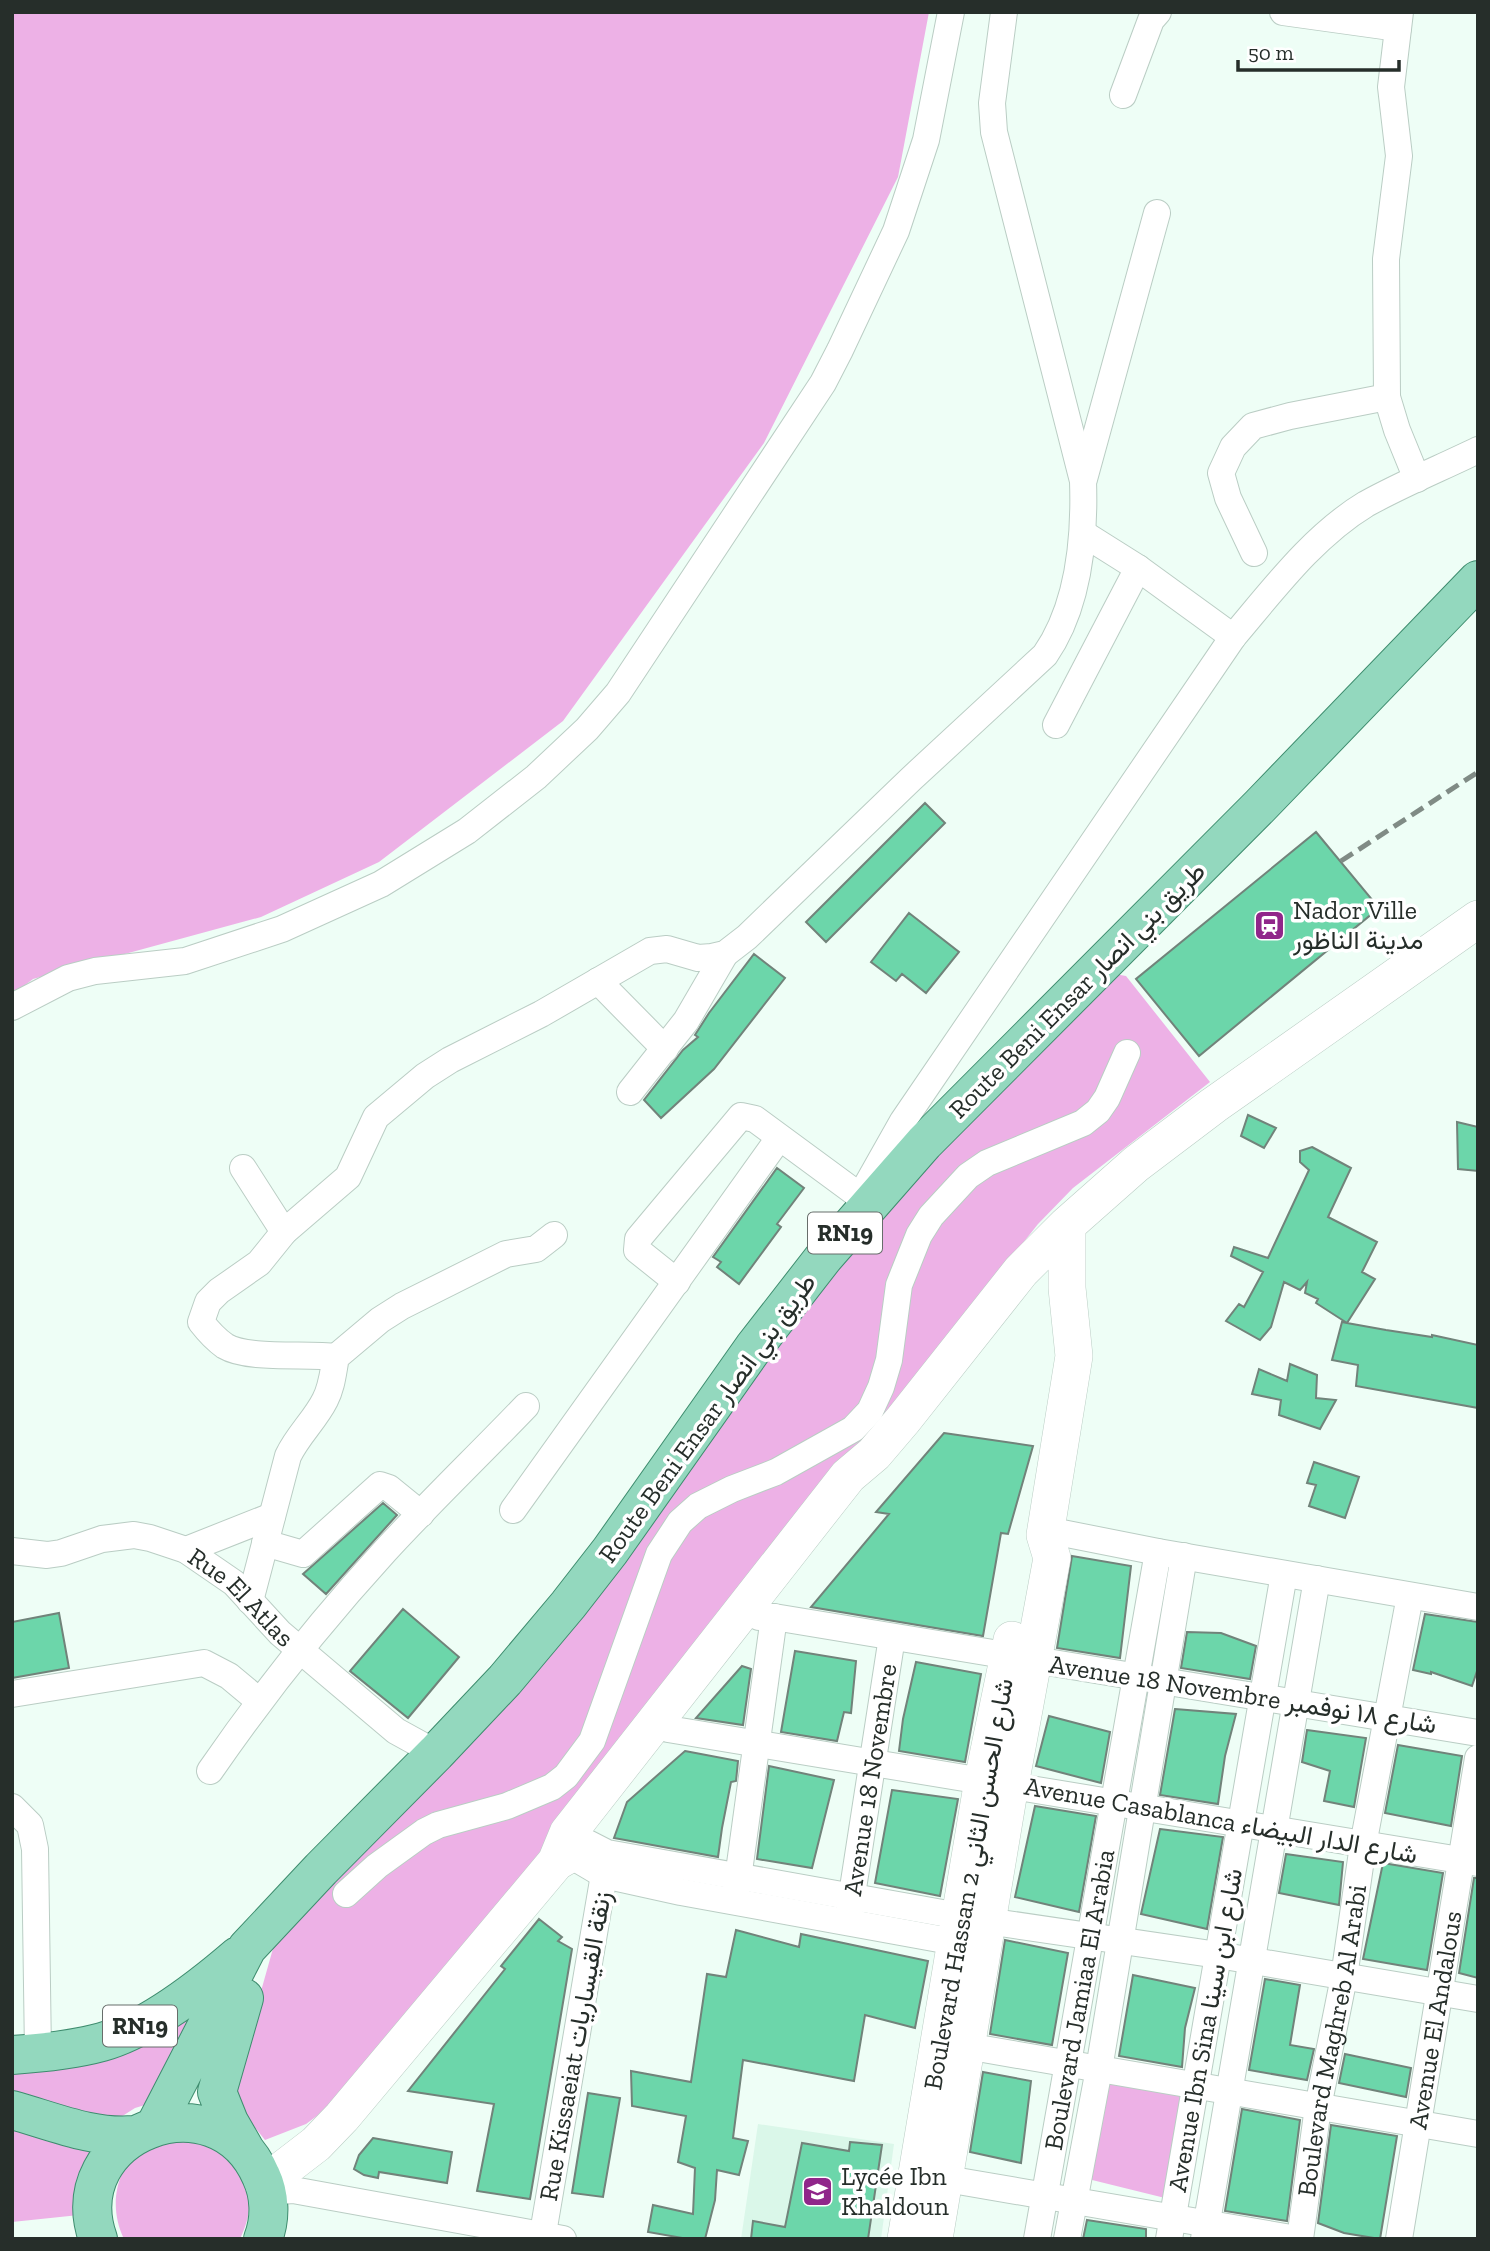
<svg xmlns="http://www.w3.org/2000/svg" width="1490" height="2251" viewBox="0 0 1490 2251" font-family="'Zilla Slab',Vazirmatn,serif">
<rect width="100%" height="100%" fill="#eefef6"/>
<path fill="#daf7e9" d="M758,2124l136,20 -13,95h-140z"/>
<path fill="#edb1e6" d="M12,12h917l-31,165 -134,266 -201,278 -184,141 -118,55 -228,62 -21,16z
M1109,973l17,3 84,106 -137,106 -35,36 -649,819 -48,55 -35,26 -41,16 -27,-34 -2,-26 38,-135 382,-436 220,-291z
M213,1994l-58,108 -20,6 -22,14 -101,-26v-28z
M1100,2076l91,15 -26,107 -81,-20z
M12,2122l85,24 -18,69 -67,7z
M174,2136l47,12c23,36 39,48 19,91h-116c-15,-30 -10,-70 19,-91 8,-6 22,-8 31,-12z"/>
<path fill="#6cd6aa" stroke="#71837a" stroke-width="2" d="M925,803l20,20 -119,119 -20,-20z
M1316,832l63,76 -180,148 -63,-77z
M909,913l50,39 -33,41 -24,-19 -6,7 -25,-19z
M754,954l31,24 -71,91 -53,49 -17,-18 39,-50 15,-13 -3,-2 14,-22z
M1248,1115l28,13 -12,20 -23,-12z
M1457,1122l21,5v44l-20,-2z
M1312,1147l39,21 -23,49 49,25 -15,30 13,7 -28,44 39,7 46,7v-2l46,10v63l-122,-22 2,-21 -26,-5 10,-38 5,1 -31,-20 2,-4 -13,-6 2,-11 -7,8 -16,-8 -13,45 -11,13 -34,-19 13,-17 5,3 19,-35 -32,-16 3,-9 34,11 41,-88 -9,-8v-11z
M777,1168l27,20 -27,36 4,3 -42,57 -22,-17 4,-5 -8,-5z
M1290,1364l27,11 -1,23 20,2 -16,29 -41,-14 2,-15 -29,-6 7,-25 28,12z
M944,1433l89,13 -25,88 -7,-1 -18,103 -172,-29 78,-93 -13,-2z
M1314,1462l45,15 -14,41 -36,-12 7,-21 -9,-2z
M383,1503l14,12 -71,79 -23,-20z
M1072,1556l59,10 -11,92 -63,-10z
M403,1609l56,48 -51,61 -58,-47z
M59,1613l10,55 -57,10v-56z
M1425,1614l53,8v46l-6,18 -41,-14v2l-18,-4z
M1187,1632l34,1 35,13 -6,33 -69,-11z
M795,1651l61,10 -5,52 -7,-1 -7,29 -56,-9z
M916,1662l65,12 -16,88 -66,-11 4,-32z
M742,1666l9,3 -8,56 -47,-7z
M1175,1709l61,5 -11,42 -7,48 -58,-9z
M1049,1716l61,16 -9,51 -65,-17z
M1307,1730l59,8 -12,69 -30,-6 6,-30 -28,-9z
M1398,1745l64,11 -11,70 -66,-13z
M685,1751l53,10 -2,20 -5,1 -9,46 -4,29 -104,-19 13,-36z
M769,1766l65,14 -22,88 -55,-9z
M892,1790l66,9 -18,97 -65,-13z
M1035,1806l61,10 -17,96 -64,-15z
M1160,1829l63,8 -16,92 -66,-15z
M1286,1854l57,8 -4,43 -60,-12z
M1383,1863l60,10 -16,97 -64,-11z
M1474,1878h4v100l-19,-5z
M539,1919l23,18 -4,4 14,8 -42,250 -53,-8 17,-87 -86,-13 97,-122 -4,-3z
M736,1930l63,17 2,-13 127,27 -13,67 -50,-13 -11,66 -111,-21 -10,78 15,3 -9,34 -22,-5 -2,30 -10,39h-17l-40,-7 5,-27 40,9 2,-46 -17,-6 8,-46 -54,-10 -1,-35 60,11 16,-108 19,3z
M1005,1940l63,13 -16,92 -62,-11z
M1133,1975l62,13 -10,40 -3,39 -63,-11z
M1265,1979l35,6 -10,60 24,4 -7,31 -58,-10z
M1345,2054l66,14 -5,29 -67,-14z
M983,2072l48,9 -10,82 -51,-11z
M588,2093l32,5 -17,99 -31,-4z
M1242,2109l58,11 -13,101 -62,-10z
M1331,2125l66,11 -17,103 -36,-6 -26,-10z
M373,2138l79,14 -5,31 -68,-11 -1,6 -14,-3 -10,-6 5,-14z
M850,2142l32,3 -14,94h-117l2,-18 32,6 17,-84 47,8z
M1087,2220l59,9v10h-63z"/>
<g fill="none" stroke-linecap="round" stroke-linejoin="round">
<defs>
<g id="street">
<path d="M1283,12l115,16"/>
<path d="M1400,12l-9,75 8,69 -13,103 1,138 10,33 20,49"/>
<path d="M1123,95l28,-75 7,-8"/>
<path d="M1084,479l73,-266"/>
<path d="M1084,534l54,34 95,69"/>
<path d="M1254,553l-26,-55 -7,-25 12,-26 20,-21 37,-10 97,-19"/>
<path d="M1056,725l82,-157"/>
<path d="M598,981l67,68"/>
<path d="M12,1007l56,-29 27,-7 90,-10 97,-32 99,-45 86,-53 69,-54 51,-48 31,-36 205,-310 17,-33 56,-119 30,-91 25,-128"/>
<path d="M630,1092l56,-71 39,-67"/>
<path d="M243,1168l41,64"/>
<path d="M859,1199l44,-78 330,-484c40,-47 80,-101 133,-133 36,-20 75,-36 112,-54"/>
<path d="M677,1282l-40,-32 1,-11 103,-123 14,3 106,78"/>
<path d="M336,1357c-29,-4 -88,3 -111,-11 -10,-7 -17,-15 -24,-24l7,-20 11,-11 40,-28 25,-31 64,-55 28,-60 49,-41 25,-16 91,-46 109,-63 17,-2 31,9 14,-1 13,-3 22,-17 164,-158 134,-124c34,-49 40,-116 38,-174l-89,-349 -2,-29 12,-91"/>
<path d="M513,1510l266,-372"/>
<path d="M1047,1530l111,22 320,55"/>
<path d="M265,1543l38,11 77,-69 9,3 32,26"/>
<path d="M186,1550l86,-34"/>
<path id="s1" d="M12,1551l35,4 14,-2 41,-14 32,-4 16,3 36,12 48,33 46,50 116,98 40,22"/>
<path d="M250,1601l38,-145c10,-21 27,-36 37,-56 7,-13 8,-28 11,-43l44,-37 22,-14 104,-52 30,-5 18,-14"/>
<path d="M759,1617h15l704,116"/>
<path d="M12,1694l192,-31 25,13 30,25"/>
<path d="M668,1729l810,134"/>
<path d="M210,1771c53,-77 112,-151 175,-220 46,-50 95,-97 141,-145"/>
<path d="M12,1807l18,18 5,24 3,204"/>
<path d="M568,1833l39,20 380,68 231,34 260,44"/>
<path d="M560,1849l44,26 77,17 291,53"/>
<path d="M736,1893l38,-276"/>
<path d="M346,1894l31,-28 47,-34 14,-7 69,-19 45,-19 14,-11 26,-35 67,-187 21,-32 18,-16 34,-17 44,-17 77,-43 17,-18 11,-24 8,-27 10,-75 20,-50 12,-19 37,-40 19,-13 96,-40 15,-12 9,-13 20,-45"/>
<path id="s2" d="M849,1914l43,-277"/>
<path d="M966,2046l512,88"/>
<path d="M929,2176l368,63"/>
<path d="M267,2192l26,-2 270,49"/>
<path d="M542,2239l65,-382"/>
<path id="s3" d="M1037,2239l121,-687"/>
<path d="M1067,2239l32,-170 85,-513"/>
<path d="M1169,2239l115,-665"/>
<path d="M1204,2239l113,-660"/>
<path id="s4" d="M1300,2239l18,-132 26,-130 19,-132 47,-249"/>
<path id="s5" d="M1399,2239l79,-481"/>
</g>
<path id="secondary" d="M556,1862l12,-29 280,-357 26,-22 29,-34 118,-149 46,-46 69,-61 78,-59 264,-186
M264,2184l52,-40 26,-27 214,-255 12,-7 8,-9
M906,2239l77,-459 29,-140
M934,2239l76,-454 42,-227 -7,-23 29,-179 -7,-68v-63"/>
<path id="primary" d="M244,1998l-27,94 12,30 15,26
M12,2055c30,-2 61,-5 90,-13 46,-13 100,-55 136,-86
M12,2110c40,11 81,29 122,25
M155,2126l92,-178 74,-79 115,-116 69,-73 63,-75 42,-54 144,-204 70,-90 100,-114 336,-337 218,-226
M98,2239c-37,-105 118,-166 163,-63 9,19 10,42 2,63"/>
</defs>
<use href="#street" stroke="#bacdc4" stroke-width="28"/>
<use href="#secondary" stroke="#bacdc4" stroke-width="38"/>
<use href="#primary" stroke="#3e8c6e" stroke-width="40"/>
<use href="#street" stroke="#fff" stroke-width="26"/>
<use href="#secondary" stroke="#fff" stroke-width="37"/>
<use href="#primary" stroke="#93d8be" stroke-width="38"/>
<path stroke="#808b85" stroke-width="5" stroke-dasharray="14 7" stroke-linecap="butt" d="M1341,861l137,-89"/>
</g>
<defs>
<symbol id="station-square" viewBox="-11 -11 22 22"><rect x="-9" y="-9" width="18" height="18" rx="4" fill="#90268a" stroke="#fff"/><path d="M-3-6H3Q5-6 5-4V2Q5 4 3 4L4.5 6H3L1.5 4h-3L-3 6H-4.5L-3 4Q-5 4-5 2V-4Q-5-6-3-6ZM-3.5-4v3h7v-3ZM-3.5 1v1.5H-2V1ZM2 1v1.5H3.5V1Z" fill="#fff"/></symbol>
<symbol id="school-square" viewBox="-11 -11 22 22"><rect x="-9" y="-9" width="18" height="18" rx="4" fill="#90268a" stroke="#fff"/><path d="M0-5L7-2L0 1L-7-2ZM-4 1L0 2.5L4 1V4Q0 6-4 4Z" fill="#fff"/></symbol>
</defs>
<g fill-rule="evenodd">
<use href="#station-square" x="1252" y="908" width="35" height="35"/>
<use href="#school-square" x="800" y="2174" width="35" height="35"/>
</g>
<g text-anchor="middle" stroke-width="7" stroke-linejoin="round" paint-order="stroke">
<g fill="#fff" stroke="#676d6a" stroke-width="2">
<rect x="808" y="1212.5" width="74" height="41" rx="5"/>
<rect x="103" y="2005.5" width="74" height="41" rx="5"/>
</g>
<g font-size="24" font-weight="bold" fill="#262e2a">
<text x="845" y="1241">RN19</text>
<text x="140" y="2034">RN19</text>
</g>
<g font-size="26" fill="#262e2a" stroke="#fff" text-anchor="start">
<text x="1293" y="919">Nador Ville<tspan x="1293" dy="30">مدينة الناظور</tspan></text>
<text x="841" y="2185">Lycée Ibn<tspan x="841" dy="30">Khaldoun</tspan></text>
</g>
<g font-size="26" fill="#262e2a" stroke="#fff">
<text transform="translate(1077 990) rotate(-45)" y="9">Route Beni Ensar طريق بني انصار</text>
<text transform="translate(707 1418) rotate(-54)" y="9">Route Beni Ensar طريق بني انصار</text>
<text dy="9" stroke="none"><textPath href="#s1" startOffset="252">Rue El Atlas</textPath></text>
<text transform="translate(1243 1694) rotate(9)" y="9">Avenue 18 Novembre شارع ١٨ نوفمبر</text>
<text dy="9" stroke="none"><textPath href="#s2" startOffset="136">Avenue 18 Novembre</textPath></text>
<text transform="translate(1221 1820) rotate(10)" y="9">Avenue Casablanca شارع الدار البيضاء</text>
<text transform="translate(968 1884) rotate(-80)" y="9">Boulevard Hassan 2 شارع الحسن الثاني</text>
<text dy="9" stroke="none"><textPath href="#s3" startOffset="243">Boulevard Jamiaa El Arabia</textPath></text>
<text dy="9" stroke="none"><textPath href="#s5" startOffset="222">Avenue El Andalous</textPath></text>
<text transform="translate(1205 2030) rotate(-80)" y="9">Avenue Ibn Sina شارع ابن سينا</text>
<text dy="9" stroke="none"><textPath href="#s4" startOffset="201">Boulevard Maghreb Al Arabi</textPath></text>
<text transform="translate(575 2046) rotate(-80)" y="9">Rue Kissaeiat زنقة القيساريات</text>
</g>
</g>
<rect width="1490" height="2251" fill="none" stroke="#262e2a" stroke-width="28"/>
<path d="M1238 60v10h161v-10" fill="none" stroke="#262e2a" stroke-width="3.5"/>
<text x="1248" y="60" font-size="21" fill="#262e2a" stroke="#ffffff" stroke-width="5" paint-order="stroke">50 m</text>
</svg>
